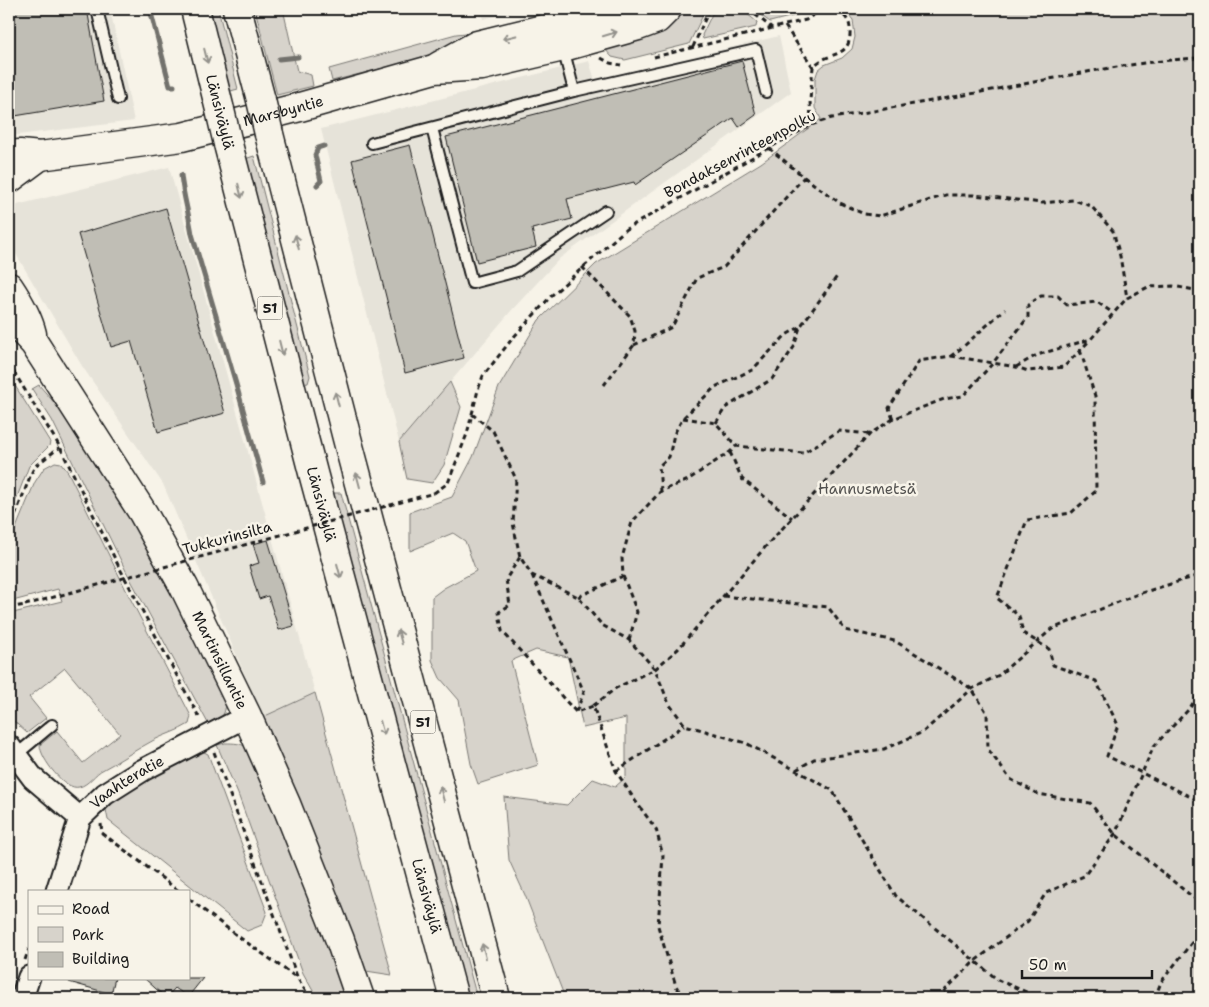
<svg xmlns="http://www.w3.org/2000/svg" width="1209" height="1007" viewBox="0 0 1209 1007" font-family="'Shantell Sans',sans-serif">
<rect width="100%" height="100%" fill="#f7f3e8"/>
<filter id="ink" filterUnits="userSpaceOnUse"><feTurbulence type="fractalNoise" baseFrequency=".02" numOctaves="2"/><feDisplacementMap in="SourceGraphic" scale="10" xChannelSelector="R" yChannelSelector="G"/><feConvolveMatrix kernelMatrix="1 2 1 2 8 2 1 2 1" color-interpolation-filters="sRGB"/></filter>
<g filter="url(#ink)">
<path fill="#e6e3d9" d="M9,9h101l24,112 -125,15z
M480,9h46l-43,10z
M779,36l12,56 -231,166 -49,53 -112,131 -78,-313 268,-68 6,19z
M169,167l146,526 -52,24 -100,-233 -81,-118 -73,-124 8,-37z"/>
<path fill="#d7d3cb" stroke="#7a7874" d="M207,9h11l20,80 -11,3z
M255,9h28l14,62 14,4 2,11 -36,9z
M701,9l2,6 -14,29 -64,16 -13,-3 -8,-9 80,-35z
M733,9c9,0 18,8 24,13l-1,5 -53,12 -1,-4 10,-21z
M752,9h56l-7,5 -31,8z
M844,9h356v989h-635l-40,-103 -16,-35 -5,-63 63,8 26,-26 22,8 11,-10v-59l-43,10 -15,-71 -32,-7 -25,11 27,104 -60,19 -7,-20 -12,-64 -19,-22 -8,-18v-63l12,-9 32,-17 -11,-30 -12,-8 -43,18v-39l42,-15 21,-40 26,-70 40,-67 57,-56 165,-101 60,-44 -6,-11v-29l3,-9 6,-5 18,-7 10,-9 3,-12 -2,-17z
M466,33l4,6 -35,16 -103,26 -3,-12 127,-35z
M254,156l56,220 -2,7 -5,1 -58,-225z
M9,376l41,66 -1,4 -20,20 -20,52z
M450,382l11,25 -17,58 -12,18 -25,-4 -8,-37z
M39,385l25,29 75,115 86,164c2,18 0,24 -15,34l-84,-156 -74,-151 -20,-31z
M55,462l6,1 7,9 61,124 62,120 -2,8c-11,7 -23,10 -35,16 -17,9 -33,20 -50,29 -9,4 -15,16 -25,18 -14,4 -39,-29 -39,-42l17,-14 26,32 37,-29 -55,-66 -36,29 17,21 -19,15 -18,-16v-103l53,-13 -4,-12 -49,13v-57l26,-63 9,-14z
M334,493h7l136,505h-10l-136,-503z
M315,693l77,282 -26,-4 -103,-254z
M225,743c20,0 23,2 32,21l91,234h-31l-14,-25 -65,-179 -21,-49z
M202,751l6,3 59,158 -5,13 -15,6 -139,-111 -2,-10 4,-9 76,-45z"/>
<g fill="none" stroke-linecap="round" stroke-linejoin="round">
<path stroke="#72716c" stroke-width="5" d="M150,9l20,77h4
M279,59l19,-2
M181,175c2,20 8,39 11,59l44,150 27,98
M317,185l4,-4 -6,-26 3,-7 6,-2"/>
</g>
<path fill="#c0beb5" stroke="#1c1c1c" d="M9,9h78l17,92 -95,16z
M742,61l14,54 -17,12 -6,-9 -98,67 -1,-3 -67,17 5,20 -40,10 4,18 -59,15 -31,-125z
M410,145l54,213 -59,15 -53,-213z
M166,208l59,205 -67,19 -27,-91 -20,6 -33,-113z
M268,540l26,86 -15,4 -11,-34 -9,3 -10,-33 10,-3 -6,-19z
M70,978h45l-4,16 -42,-12z
M144,978h59l-15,19 -13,-9 -9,10z"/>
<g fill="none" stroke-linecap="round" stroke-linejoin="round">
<defs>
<path id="service" d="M97,9l21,90
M574,91l182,-41 10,42
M432,128l40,155 45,-12 89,-60
M372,143l202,-52 -11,-43
M16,755l36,-30"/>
<g id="minor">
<path d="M9,746l24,32 47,40"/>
<path id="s1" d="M57,891l23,-73 25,-24 38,-24 104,-54"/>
<path d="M22,998l7,-21"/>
</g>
<g id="secondary">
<path d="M439,66l38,-21 148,-36"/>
<path id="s2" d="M9,155l11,-1 20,2 142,-19 118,-30 134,-38 48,-3 81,-19 75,-21 19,-7 10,-10"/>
<path d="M9,179l31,-23"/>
</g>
<g id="primary">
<path d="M9,287c10,15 19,30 23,47"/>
<path id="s3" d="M9,317l25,26 109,170 41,74 63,129 39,88 54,136 20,58"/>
</g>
<g id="motorway">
<path d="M195,9l25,101"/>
<path d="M237,9l24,91"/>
<path d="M269,134l80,312 147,552"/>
<path id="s4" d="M228,144l85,329 141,525"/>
</g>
</defs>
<use href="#service" stroke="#1c1c1c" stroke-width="14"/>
<use href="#minor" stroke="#1c1c1c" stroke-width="25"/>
<use href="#secondary" stroke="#1c1c1c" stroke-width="31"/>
<use href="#primary" stroke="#1c1c1c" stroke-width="31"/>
<use href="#motorway" stroke="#1c1c1c" stroke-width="31"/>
<path stroke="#1c1c1c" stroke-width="3" stroke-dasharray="5 4" stroke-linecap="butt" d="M748,9l24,19
M785,26l28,41
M693,47l15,-35
M654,57l152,-37 16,-11
M601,58l9,5 11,2
M811,125l-1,-25 3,-33c15,-17 39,-7 37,-38 0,-10 -8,-16 -16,-20
M769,148l35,29 36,26 24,11 16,2 66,-21h29l67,8 32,-3 17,6 22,25 7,25 7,42
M582,267l48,49 5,15 -1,14 -30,40
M634,345l38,-18 25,-49 27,-11 80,-90
M1080,350l15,46 1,95 -25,22 -44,7 -30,78 22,18 4,17 26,16 4,16 43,16 22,44 -11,31 88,43 5,-2
M951,356l65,11 12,4 36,-4 26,-27
M9,364l51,83 58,118 82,154
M1016,367l21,-12 54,-16 36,-41 21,-11 25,-1 27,5
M472,414l21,17 23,48 -3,44 7,34 12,18 46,22 24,28 27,15 26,29 14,35 16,21 61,18 86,47 64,106 102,84 33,14 45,2 10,2
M683,418l33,5 20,23 67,7 36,-22 30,3
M893,419l-4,-11 30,-47 32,-5 13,-10 41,-37
M716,423l9,-15 47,-29 22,-32 6,-20 38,-52
M730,452l12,27 50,39
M661,491l-2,-25 10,-9 5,-23 9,-16 32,-31 37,-17 34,-35 14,-8
M434,493l14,-10 19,-49 11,-44 5,-14 29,-37 41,-45 73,-65 143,-81 42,-23 21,-7c59,-10 118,-20 176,-31 64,-12 127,-26 192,-29
M9,532l22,-58 4,-8 25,-19
M520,557l-14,22 4,26 -11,7 3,19 74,81 17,-6
M532,575l52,117 -8,20
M623,576l14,36 -8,28
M723,596l105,11 17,23 50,11 77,48 15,24 1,36 22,30 28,15 52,9 25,31 85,69
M578,597l45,-21 -1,-18 10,-36 29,-31 25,-10 44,-29 6,-6
M9,608l16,-3
M214,752l84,227 12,19
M796,770l18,-11 70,-10 39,-17 49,-43 27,-14 53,-46 86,-35 62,-19
M616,771l69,-46
M101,824l1,9 77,58
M189,899l50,38 58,41
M25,960l4,-11
M684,998l-8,-12 -18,-60 5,-70 -7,-27 -22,-30 -18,-28 -23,-65 23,-18 39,-19 23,-20 89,-104 103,-111 23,-15 51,-20 19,-3 30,-33 35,-46v-12l13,-9h17l9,9 30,-3 16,11
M937,998l38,-37 53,-40 18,-28 38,-17 31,-42 39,-88 36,-38 10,-17
M1155,998l6,-16 39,-50"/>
<use href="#service" stroke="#f7f3e8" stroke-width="10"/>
<use href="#minor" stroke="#f7f3e8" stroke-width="21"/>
<use href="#secondary" stroke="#f7f3e8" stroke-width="28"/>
<use href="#primary" stroke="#f7f3e8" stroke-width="28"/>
<use href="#motorway" stroke="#f7f3e8" stroke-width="28"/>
<defs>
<path id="motorway-bridge" d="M261,100l8,34
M220,110l8,34"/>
</defs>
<use href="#motorway-bridge" stroke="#1c1c1c" stroke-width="31" stroke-linecap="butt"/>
<path stroke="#1c1c1c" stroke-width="3" stroke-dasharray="5 4" stroke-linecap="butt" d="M25,605l409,-112"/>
<use href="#motorway-bridge" stroke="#f7f3e8" stroke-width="28"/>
</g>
<defs><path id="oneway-shaft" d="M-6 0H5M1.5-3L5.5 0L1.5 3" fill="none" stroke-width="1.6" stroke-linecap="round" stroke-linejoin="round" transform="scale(1.25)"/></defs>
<g stroke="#94928c">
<use href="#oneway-shaft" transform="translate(610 34) rotate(-17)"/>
<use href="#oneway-shaft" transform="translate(510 37) rotate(167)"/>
<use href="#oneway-shaft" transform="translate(206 56) rotate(76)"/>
<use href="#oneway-shaft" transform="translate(240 191) rotate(76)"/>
<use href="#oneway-shaft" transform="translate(297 242) rotate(-104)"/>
<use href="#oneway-shaft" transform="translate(281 348) rotate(76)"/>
<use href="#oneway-shaft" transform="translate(337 399) rotate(-104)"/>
<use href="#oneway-shaft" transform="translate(358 480) rotate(-105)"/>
<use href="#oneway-shaft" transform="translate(339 571) rotate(75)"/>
<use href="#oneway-shaft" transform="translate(400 637) rotate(-105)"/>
<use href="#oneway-shaft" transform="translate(382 728) rotate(75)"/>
<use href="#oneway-shaft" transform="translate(442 794) rotate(-105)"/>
<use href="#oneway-shaft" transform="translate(484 951) rotate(-105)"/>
</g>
</g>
<g text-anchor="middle" stroke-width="5" stroke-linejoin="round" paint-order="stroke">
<g fill="#f7f3e8" stroke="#5e5c59" stroke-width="1">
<rect x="257.5" y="296.5" width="25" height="23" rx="4"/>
<rect x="410.5" y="710.5" width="25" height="23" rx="4"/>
</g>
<g font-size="14" font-weight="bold" fill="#1c1c1c">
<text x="270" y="313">51</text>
<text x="423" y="727">51</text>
</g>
<g font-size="15" fill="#1c1c1c" stroke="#f7f3e8">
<text dy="5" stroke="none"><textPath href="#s2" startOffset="279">Marsbyntie</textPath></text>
<text transform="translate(220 112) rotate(76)" y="5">Länsiväylä</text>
<text transform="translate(740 154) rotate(-28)" y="5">Bondaksenrinteenpolku</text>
<text dy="5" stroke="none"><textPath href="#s4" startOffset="372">Länsiväylä</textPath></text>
<text transform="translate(227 538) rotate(-15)" y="5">Tukkurinsilta</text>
<text dy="5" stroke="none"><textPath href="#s3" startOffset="404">Martinsillantie</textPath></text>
<text dy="5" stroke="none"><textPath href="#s1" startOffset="136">Vaahteratie</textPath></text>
<text dy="5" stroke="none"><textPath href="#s4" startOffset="778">Länsiväylä</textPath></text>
</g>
<g font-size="15" fill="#545351" stroke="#f7f3e8">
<text x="867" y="494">Hannusmetsä</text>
</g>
</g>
<rect width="1209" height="1007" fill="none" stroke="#f7f3e8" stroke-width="30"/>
<rect x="15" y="15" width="1179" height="977" fill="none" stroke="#1c1c1c" stroke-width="2" filter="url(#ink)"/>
<rect x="28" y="890" width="162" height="90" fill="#f7f3e8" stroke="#9f9d96"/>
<rect x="38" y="906" width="25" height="8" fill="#f7f3e8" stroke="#9f9d96"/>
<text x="72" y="914" font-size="15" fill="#1c1c1c">Road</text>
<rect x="38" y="927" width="25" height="15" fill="#d7d3cb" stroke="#9f9d96"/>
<text x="72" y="940" font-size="15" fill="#1c1c1c">Park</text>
<rect x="38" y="952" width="25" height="15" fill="#c0beb5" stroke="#9f9d96"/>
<text x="72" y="964" font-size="15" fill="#1c1c1c">Building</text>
<path d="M1022 970v8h130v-8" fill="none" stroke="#1c1c1c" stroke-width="2.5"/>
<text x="1029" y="970" font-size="15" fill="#1c1c1c" stroke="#f7f3e8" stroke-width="4" paint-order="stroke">50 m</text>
</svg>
